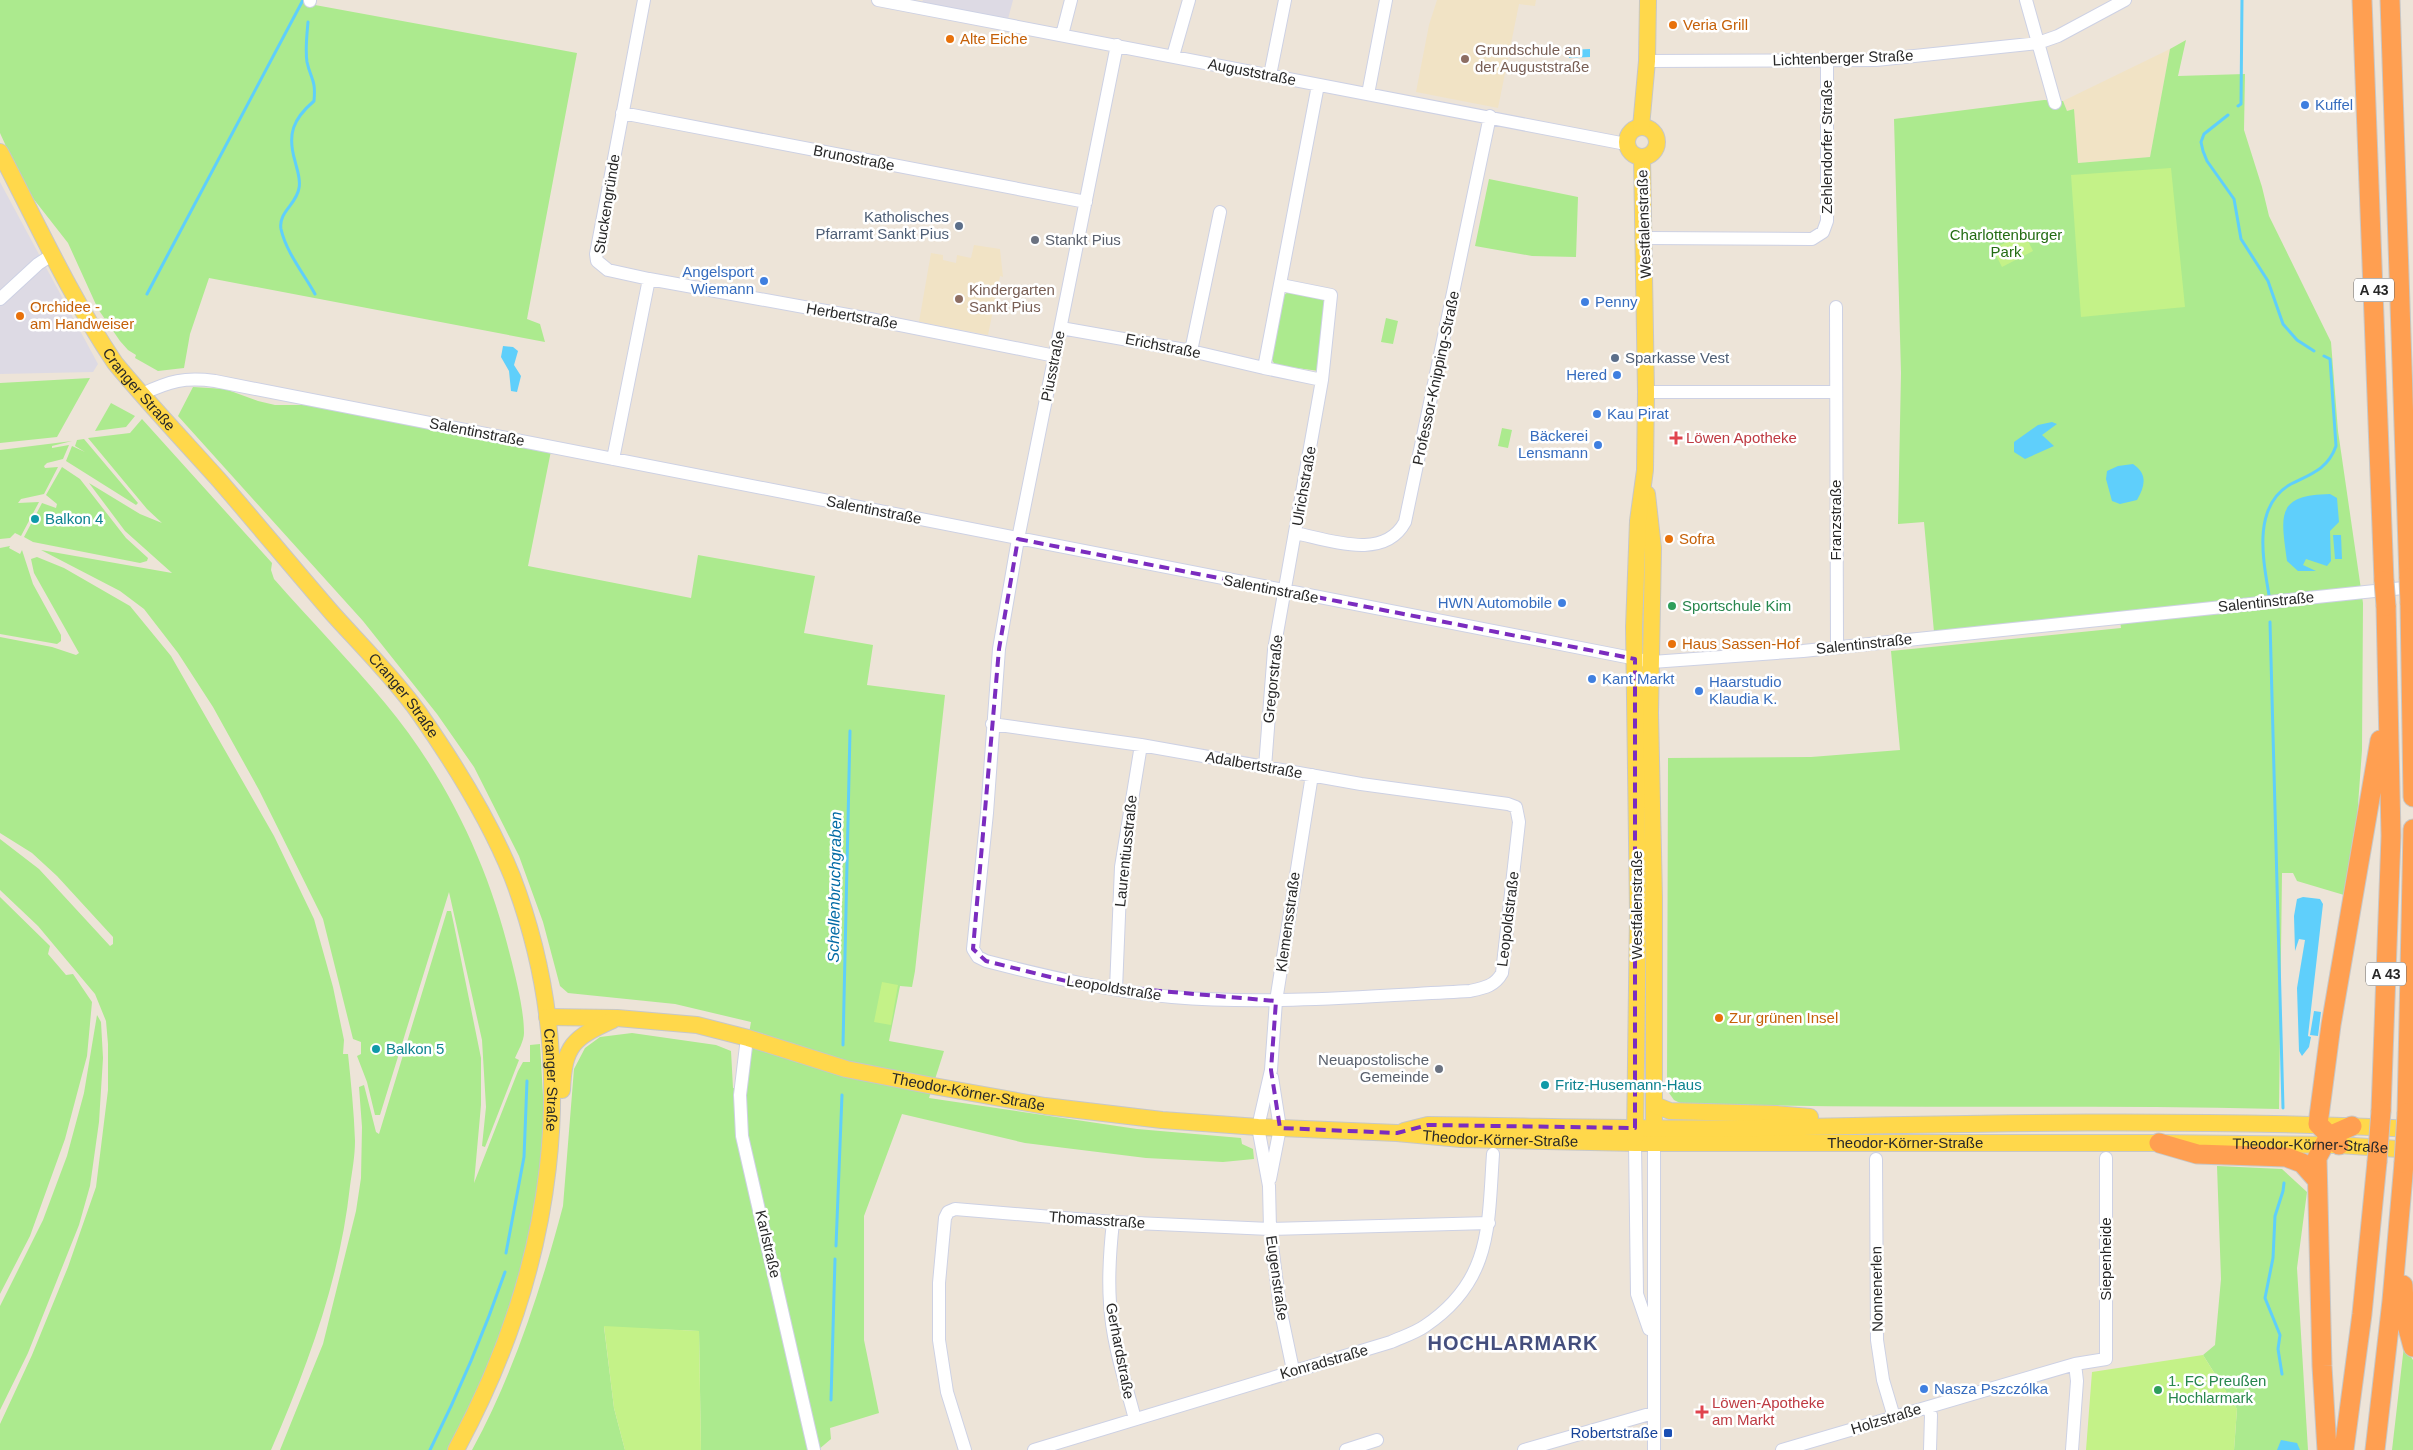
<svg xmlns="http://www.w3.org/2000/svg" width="2413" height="1450" viewBox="0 0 2413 1450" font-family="Helvetica,sans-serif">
<rect width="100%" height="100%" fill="#ede4d8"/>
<path fill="#dddae4" d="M923,0h90l-5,19 -86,-17z
M0,182l98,182 -5,8 -93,2z"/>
<path fill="#f1e3c5" d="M1437,0h99l-1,6 -16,-2 -21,104 -82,-16 13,-67z
M2170,49l-20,108 -72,6 -5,-54 -6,2 -4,-10z
M974,245l26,4 3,28 -3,-1 -12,59 -69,-13 12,-69 12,2v5l13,3 1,-8 14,3z"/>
<path fill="#acea8e" d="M0,0h317l-2,5 262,48 -50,266 13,5 5,18 -336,-64 -19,56 -6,34 -26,3 -23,-13 1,-3 -8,-5 -8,-9 -22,-32 -30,-66 -43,-55 -25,-55z
M2186,40l-8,36 67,-2 -1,56 18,57 7,29 62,126 7,89 25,172 -1,147 -5,69 -13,76 -47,-14 -4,-8h-11l-3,236c-200,-5 -399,1 -599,-6l-6,-3 -7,-10 1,-332 143,-1 89,-7 -9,-99 230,-23 -2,-15 -185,19 -10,-110 -26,2 3,-151 -7,-254 150,-19 19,1 4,10 7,-2 4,54 72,-6 20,-108z
M1489,179l89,18 -2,60 -44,-1 -57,-10z
M1288,292l31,5 7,4 -7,70 -44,-6 -4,-7 12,-62z
M1386,318l12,3 -5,23 -12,-2z
M90,378l-33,59 -57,6v-60z
M193,387l32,2 33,12 17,4h33l243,46 -23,115 163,32 7,-43 117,21 -11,57 69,12 -6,40 78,10 -30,276 -3,16 -12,-1 -11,55 55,10 -15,47 208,31 104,9 1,6 11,5 1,10 -31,3 -77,-4 -121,-15 -123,-29 -38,102v124l15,73 -49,15 1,11 -13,11h-117l-2,-119 -95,-4 10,81 11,42h-153c41,-75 69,-161 91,-244l11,-137 11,-21 15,-11 32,-4 84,12 15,6 2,37 6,1 12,-67 -76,-18 -107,-11 -8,-7 -17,-64 -24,-66 -45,-89 -37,-53 -74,-93 -185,-205z
M111,403l24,13 -9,11 -31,4z
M142,419l130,144 -1,7 3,9c37,42 76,82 111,124 61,73 103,161 125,252 6,23 14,55 14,78 0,8 -6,18 -9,25l4,2 -34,87 -3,-1 4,-39 -4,-67 -33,-148 -69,223h-5l-8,-33 -10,-26 4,-2v-12l-8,-3 -30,-120 -64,-129 -46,-83 -35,-54 -34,-44 -24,-18 -79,-41 131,23 -47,-42 -36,-48 51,31 22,9 -15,-14 -59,-71 42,-5z
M1502,428l10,2 -4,18 -10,-2z
M84,439l54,64 -2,2 -70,-44 6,-15 13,6 -10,-6 2,-6z
M72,441l-20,5v2l17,-3 -6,14 -16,4 -3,3 1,2 13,-1 -14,27 -23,5 -3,4 21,-1 -18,34 -6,-3 -5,5 -10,1v-89z
M62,467l18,12 46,59 22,20 -1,3 -7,2 -107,-21 -9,-5 18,-34 14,5 1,-4 -11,-9z
M10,546l-1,2 11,6 2,-4 11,34 28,51v6l-4,3 -57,-10v-86z
M37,557l27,11 66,38 41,50 103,180 40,83 19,68 11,53 -1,14h5c3,29 6,58 7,87 0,15 -3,31 -5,45 -10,93 -42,179 -79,264h-271v-26l32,-69 36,-88 28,-80 12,-97v-46l-2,-23 -11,-27 -57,-68 -38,-36v-51l39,30 71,77 3,-2v-7l-56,-61 -25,-23 -32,-20v-196l52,10 24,8 3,-2 -45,-80 -3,-14z
M0,897l50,49 -2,8 18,21 7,-1 19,28 -5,54 -22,83 -35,97 -30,58z
M447,911h4l3,14 27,133v47l-7,78 44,-112 5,-9h7v-17l10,-1 4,69 -5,75 -23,102 -25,71 -42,89h-169l43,-106 33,-133 5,-33 1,-51 -3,-40 5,-2 12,47 3,2z
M97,1015l4,7 2,36 -4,64 -9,64 -11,39 -51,128 -28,57v-104l43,-86 24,-64 17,-63z
M2217,1166l65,3 25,23 -10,76 11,182h-74l3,-41 -34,-54 12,-10 6,-66z
M2404,1346l9,14v90h-21z"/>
<path fill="#c4f288" d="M2171,168l14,139 -104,10 -10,-142z
M2024,233l9,18 -31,16 -9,-18z
M882,982l16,3 -7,40 -17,-3z
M604,1326l95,5 2,119h-76l-11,-42z
M2203,1355l34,54 -3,41h-148l6,-78z"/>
<path fill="#5fcffb" d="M1590,49v8l-21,1v-8z
M503,346l10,1 5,4 -4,14 7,11 -4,16 -6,-1 -2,-20 -8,-14z
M2052,422l5,2 -15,11 12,11 -29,13 -11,-7v-10l24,-17z
M2133,464c15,10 12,22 4,36l-17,4 -8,-3 -6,-22 1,-8 11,-5z
M2330,494l7,4 2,24 -9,9 1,30 -4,5 -21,-7 -3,6 13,6h-18l-11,-10c-6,-45 -12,-66 43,-67z
M2333,535h8l1,24h-7z
M2303,897l17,2 3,5 -15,132 3,1 -2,10 -7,9 -3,-5 -2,-63 8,-48 -6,-1 -4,12 -1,-35 3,-17z
M2314,1011l7,1 -3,24 -8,-1z
M2281,1440l16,3 3,7h-23z"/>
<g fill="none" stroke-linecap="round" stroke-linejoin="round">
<path stroke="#5fcffb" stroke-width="3" d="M308,22c-1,13 -3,27 -1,40 4,18 9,17 7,39 -21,18 -27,33 -19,60 2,9 6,18 4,27 -2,16 -21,24 -18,41 5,23 23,45 34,65
M2238,106l3,-2 1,-104
M2228,115l-24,19 -3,8 2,9 4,10 27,38 7,40 27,42 15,43 14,16 17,11
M147,294l156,-294
M2269,595c-6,-36 -17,-89 22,-111 20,-10 37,-15 45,-38l-6,-87 -6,-3
M2270,622l13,486
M843,1045l7,-314
M836,1246l6,-151
M506,1253l18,-96 3,-76
M2282,1374l-4,-25 2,-14 -15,-37 8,-40 2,-42 8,-25 1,-8
M831,1400l4,-141
M430,1450c29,-58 54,-117 75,-178"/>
<defs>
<path id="minor" d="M878,0l748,144
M2026,0l29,103
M310,1v-1
M1062,35l9,-35
M1173,56l16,-56
M1647,61l229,-1 162,-17 20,-7 67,-36
M1270,75l15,-75
M1318,85l-54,283 58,12
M1368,94l18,-94
M622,113l464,89
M1645,238l167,1 11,-7 4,-11v-160
M649,279l221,40 185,37
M0,299l38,-35 14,-9
M1836,307l1,340
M1061,328l130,23 73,17
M1191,351l29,-139
M1646,392h190
M142,394c28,-13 42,-17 73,-13l1437,281 151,-11 610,-64
M613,459l36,-180 -41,-9 -11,-9 -1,-7 48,-254
M1295,533c35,7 89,28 110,-11l85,-406
M992,724l149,21 220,39 147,20 8,3 3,15 -17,151c-7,13 -18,15 -32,18 -99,5 -199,14 -298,6 -63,-6 -124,-20 -186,-36l-8,-4 -5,-8 14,-136 12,-164 19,-110 99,-494
M1265,767l9,-117 48,-270 9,-85 -50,-10
M1116,989l5,-122 20,-122
M747,1038l-7,57 2,41 72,314
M1635,1143l2,151 12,35
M1876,1159l1,181 6,40 11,37
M1270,1179l10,-51 -8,-51
M1113,1222c-3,27 -5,53 -3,81 2,39 15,78 25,116
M1293,1370l-13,-62 -10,-79 -1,-43 -11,-59 13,-57 5,-69 36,-226
M1928,1407l3,8 -1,35
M965,1450l-18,-58 -8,-52v-57l6,-65 3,-6 7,-3 158,13 157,7 219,-6
M1034,1450l357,-108c11,-5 24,-9 34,-16 67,-45 63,-100 68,-172
M1346,1450l31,-10
M1524,1450l129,-37
M1654,1450v-307
M1782,1450l293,-86 31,-5v-201
M2072,1450l5,-69 -2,-17"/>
<g id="major">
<circle cx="1642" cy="142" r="15"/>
<path d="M1641,127l6,-66 1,-61"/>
<path id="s1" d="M0,152c37,71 70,144 115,211 33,40 69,78 104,117 38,44 75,89 114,134 27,30 63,66 86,99 35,50 70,106 93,163 74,192 40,397 -56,574"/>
<path d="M1647,494l6,54 -3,165 4,185v239"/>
<path id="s2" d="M547,1017l70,1 80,7 51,13 98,31 82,16 117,21 117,14 96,7 139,6 64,6 174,4h524l180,2 74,5"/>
<path d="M562,1090c2,-45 11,-52 51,-70"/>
<path d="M1655,1105l15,6 106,3 34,3"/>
<path d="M1404,1131l24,-6c111,1 221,5 332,3 218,-5 435,-10 653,1"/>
<path d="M1635,1138l3,-226 -4,-285 4,-106 7,-51 1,-78 -4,-235"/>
</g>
<path id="highway" d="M2362,0l22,581
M2390,0l19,578
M2410,603l3,194
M2381,1111l10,-275 -5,-230
M2407,1113l6,-284
M2159,1143l38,11 89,3 16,6 15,17
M2339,1145l-21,-21 13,-99 49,-285
M2403,1285l2,33 8,29
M2327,1450l-5,-84 -5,-208 12,-22 23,-10
M2344,1450l18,-136 15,-152
M2375,1450l17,-149 12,-138"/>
</defs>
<use href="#minor" stroke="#cdd1e4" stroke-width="14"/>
<use href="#major" stroke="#c7c7c7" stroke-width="18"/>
<use href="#highway" stroke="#c7c7c7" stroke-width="21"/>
<use href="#minor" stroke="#fff" stroke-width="12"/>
<use href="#major" stroke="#ffd84b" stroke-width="16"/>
<use href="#highway" stroke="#ff9f51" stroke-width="19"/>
<defs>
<path id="highway-bridge" d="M2409,578l1,25
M2384,581l2,25
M2377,1162l4,-51
M2404,1163l3,-50"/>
</defs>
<use href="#highway-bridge" stroke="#c7c7c7" stroke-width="21" stroke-linecap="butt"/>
<use href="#highway-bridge" stroke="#ff9f51" stroke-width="19"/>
</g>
<path fill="none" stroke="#7b2cbf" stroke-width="4" stroke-dasharray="10 6" stroke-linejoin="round" d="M1018,539l617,120v469l-207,-3 -31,8 -117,-5 -9,-58 5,-69 -198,-17 -92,-23 -13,-12 26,-300z"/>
<g fill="#e8710a" stroke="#fff" stroke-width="2">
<circle cx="1673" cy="25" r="5"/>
<circle cx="950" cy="39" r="5"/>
<circle cx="20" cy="316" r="5"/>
<circle cx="1669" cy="539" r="5"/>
<circle cx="1672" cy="644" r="5"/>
<circle cx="1719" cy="1018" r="5"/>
</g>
<g fill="#8d6e63" stroke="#fff" stroke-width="2">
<circle cx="1465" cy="59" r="5"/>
<circle cx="959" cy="299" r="5"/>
</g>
<g fill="#3f7fe0" stroke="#fff" stroke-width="2">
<circle cx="2305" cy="105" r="5"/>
<circle cx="764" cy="281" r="5"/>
<circle cx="1585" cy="302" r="5"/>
<circle cx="1617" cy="375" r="5"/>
<circle cx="1597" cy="414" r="5"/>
<circle cx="1598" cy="445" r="5"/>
<circle cx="1562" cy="603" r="5"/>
<circle cx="1592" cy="679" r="5"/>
<circle cx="1699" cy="691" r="5"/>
<circle cx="1924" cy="1389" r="5"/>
</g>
<g fill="#5c6f8a" stroke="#fff" stroke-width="2">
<circle cx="959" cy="226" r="5"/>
<circle cx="1615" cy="358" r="5"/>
</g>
<g fill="#6b7280" stroke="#fff" stroke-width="2">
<circle cx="1035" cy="240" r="5"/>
<circle cx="1439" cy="1069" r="5"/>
</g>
<g fill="#e0444e" stroke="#fff" stroke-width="2">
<path d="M1673.5 430.5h5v5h5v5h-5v5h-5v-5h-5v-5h5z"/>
<path d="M1699.5 1404.5h5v5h5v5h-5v5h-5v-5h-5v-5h5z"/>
</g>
<g fill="#0f9aa8" stroke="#fff" stroke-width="2">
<circle cx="35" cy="519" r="5"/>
<circle cx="376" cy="1049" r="5"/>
<circle cx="1545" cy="1085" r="5"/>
</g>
<g fill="#2e9e5b" stroke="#fff" stroke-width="2">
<circle cx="1672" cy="606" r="5"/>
<circle cx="2158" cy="1390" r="5"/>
</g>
<rect fill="#1a4fb4" stroke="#fff" stroke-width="2" x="1663" y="1428" width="10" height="10" rx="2.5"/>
<g text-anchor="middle" stroke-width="5" stroke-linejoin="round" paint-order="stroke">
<g fill="#fff" stroke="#686868" stroke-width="1">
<rect x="2354" y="278.5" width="40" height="23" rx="4"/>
<rect x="2366" y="962.5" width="40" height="23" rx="4"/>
</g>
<g font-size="14" font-weight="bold" fill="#282828">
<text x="2374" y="295">A 43</text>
<text x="2386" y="979">A 43</text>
</g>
<g font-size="15" fill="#c56008" stroke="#fff" text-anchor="start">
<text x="1683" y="30">Veria Grill</text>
<text x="960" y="44">Alte Eiche</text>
<text x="30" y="312">Orchidee -<tspan x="30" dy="17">am Handweiser</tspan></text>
<text x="1679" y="544">Sofra</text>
<text x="1682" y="649">Haus Sassen-Hof</text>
<text x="1729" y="1023">Zur grünen Insel</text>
</g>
<g font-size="15" fill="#785e54" stroke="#fff" text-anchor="start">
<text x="1475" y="55">Grundschule an<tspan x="1475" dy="17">der Auguststraße</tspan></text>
<text x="969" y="295">Kindergarten<tspan x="969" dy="17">Sankt Pius</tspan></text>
</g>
<g font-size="15" fill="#282828" stroke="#fff">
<text transform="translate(1843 58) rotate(-2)" y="5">Lichtenberger Straße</text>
<text transform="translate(1252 72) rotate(11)" y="5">Auguststraße</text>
<text transform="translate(1827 147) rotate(-90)" y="5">Zehlendorfer Straße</text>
<text transform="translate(854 158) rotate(11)" y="5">Brunostraße</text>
<text transform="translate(607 204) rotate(-81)" y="5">Stuckengründe</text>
<text transform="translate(1644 224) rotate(-92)" y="5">Westfalenstraße</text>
<text transform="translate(852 316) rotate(10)" y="5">Herbertstraße</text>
<text transform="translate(1163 346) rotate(11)" y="5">Erichstraße</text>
<text transform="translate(1053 366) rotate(-79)" y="5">Piusstraße</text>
<text transform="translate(1436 378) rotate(-78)" y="5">Professor-Knipping-Straße</text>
<text dy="5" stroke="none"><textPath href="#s1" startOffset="276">Cranger Straße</textPath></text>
<text transform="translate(477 432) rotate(11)" y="5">Salentinstraße</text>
<text transform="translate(1304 486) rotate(-80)" y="5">Ulrichstraße</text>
<text transform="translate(874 510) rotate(11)" y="5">Salentinstraße</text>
<text transform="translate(1836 520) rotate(-90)" y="5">Franzstraße</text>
<text transform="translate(1271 589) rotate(11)" y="5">Salentinstraße</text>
<text transform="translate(2266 602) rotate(-6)" y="5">Salentinstraße</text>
<text transform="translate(1864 644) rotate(-6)" y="5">Salentinstraße</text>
<text transform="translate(1273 679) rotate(-84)" y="5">Gregorstraße</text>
<text dy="5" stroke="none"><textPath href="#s1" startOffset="681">Cranger Straße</textPath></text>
<text transform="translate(1254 765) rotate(10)" y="5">Adalbertstraße</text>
<text transform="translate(1126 851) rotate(-84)" y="5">Laurentiusstraße</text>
<text transform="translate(1637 905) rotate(-90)" y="5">Westfalenstraße</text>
<text transform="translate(1508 919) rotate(-83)" y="5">Leopoldstraße</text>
<text transform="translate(1288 922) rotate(-82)" y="5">Klemensstraße</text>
<text transform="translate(1114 988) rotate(9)" y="5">Leopoldstraße</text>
<text dy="5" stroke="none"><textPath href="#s1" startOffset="1101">Cranger Straße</textPath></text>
<text dy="5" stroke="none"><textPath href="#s2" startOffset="430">Theodor-Körner-Straße</textPath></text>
<text dy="5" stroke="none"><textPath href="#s2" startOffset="965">Theodor-Körner-Straße</textPath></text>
<text dy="5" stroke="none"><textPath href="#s2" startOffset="1370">Theodor-Körner-Straße</textPath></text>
<text dy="5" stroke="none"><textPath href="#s2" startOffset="1775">Theodor-Körner-Straße</textPath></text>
<text transform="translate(1097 1220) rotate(4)" y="5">Thomasstraße</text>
<text transform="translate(768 1244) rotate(77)" y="5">Karlstraße</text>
<text transform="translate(2106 1259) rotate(-90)" y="5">Siepenheide</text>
<text transform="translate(1277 1278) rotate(82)" y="5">Eugenstraße</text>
<text transform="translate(1877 1289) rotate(-91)" y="5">Nonnenerlen</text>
<text transform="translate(1120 1351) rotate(79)" y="5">Gerhardstraße</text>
<text transform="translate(1324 1362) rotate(-16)" y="5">Konradstraße</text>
<text transform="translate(1886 1419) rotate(-17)" y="5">Holzstraße</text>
</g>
<g font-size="15" fill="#366cbe" stroke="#fff" text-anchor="start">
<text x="2315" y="110">Kuffel</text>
<text x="754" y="277" text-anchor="end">Angelsport<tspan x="754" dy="17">Wiemann</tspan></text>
<text x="1595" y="307">Penny</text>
<text x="1607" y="380" text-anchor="end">Hered</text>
<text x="1607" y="419">Kau Pirat</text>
<text x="1588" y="441" text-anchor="end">Bäckerei<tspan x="1588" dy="17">Lensmann</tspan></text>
<text x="1552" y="608" text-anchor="end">HWN Automobile</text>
<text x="1602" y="684">Kant Markt</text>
<text x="1709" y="687">Haarstudio<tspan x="1709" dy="17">Klaudia K.</tspan></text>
<text x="1934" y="1394">Nasza Pszczólka</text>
</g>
<g font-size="15" fill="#4e5e75" stroke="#fff" text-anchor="end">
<text x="949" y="222">Katholisches<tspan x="949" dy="17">Pfarramt Sankt Pius</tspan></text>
<text x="1625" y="363" text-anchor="start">Sparkasse Vest</text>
</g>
<g font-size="15" fill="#236c12" stroke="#fff">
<text x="2006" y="240">Charlottenburger<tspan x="2006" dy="17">Park</tspan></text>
</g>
<g font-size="15" fill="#5b616d" stroke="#fff" text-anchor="start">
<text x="1045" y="245">Stankt Pius</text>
<text x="1429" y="1065" text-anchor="end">Neuapostolische<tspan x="1429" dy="17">Gemeinde</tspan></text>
</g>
<g font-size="15" fill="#be3a42" stroke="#fff" text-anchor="start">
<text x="1686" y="443">Löwen Apotheke</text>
<text x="1712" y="1408">Löwen-Apotheke<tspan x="1712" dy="17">am Markt</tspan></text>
</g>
<g font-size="15" fill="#0d838f" stroke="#fff" text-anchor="start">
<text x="45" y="524">Balkon 4</text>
<text x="386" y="1054">Balkon 5</text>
<text x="1555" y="1090">Fritz-Husemann-Haus</text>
</g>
<g font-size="15" fill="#27864d" stroke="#fff" text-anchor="start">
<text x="1682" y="611">Sportschule Kim</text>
<text x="2168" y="1386">1. FC Preußen<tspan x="2168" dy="17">Hochlarmark</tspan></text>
</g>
<g font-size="15" fill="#164399" stroke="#fff" text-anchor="end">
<text x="1658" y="1438">Robertstraße</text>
</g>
<g font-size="16" font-style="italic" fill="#006aa5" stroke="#fff">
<text transform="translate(834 887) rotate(-89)" y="6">Schellenbruchgraben</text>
</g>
<g font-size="20" font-weight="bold" letter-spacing="1" fill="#444e7d" stroke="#fff">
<text x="1513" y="1350">HOCHLARMARK</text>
</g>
</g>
</svg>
